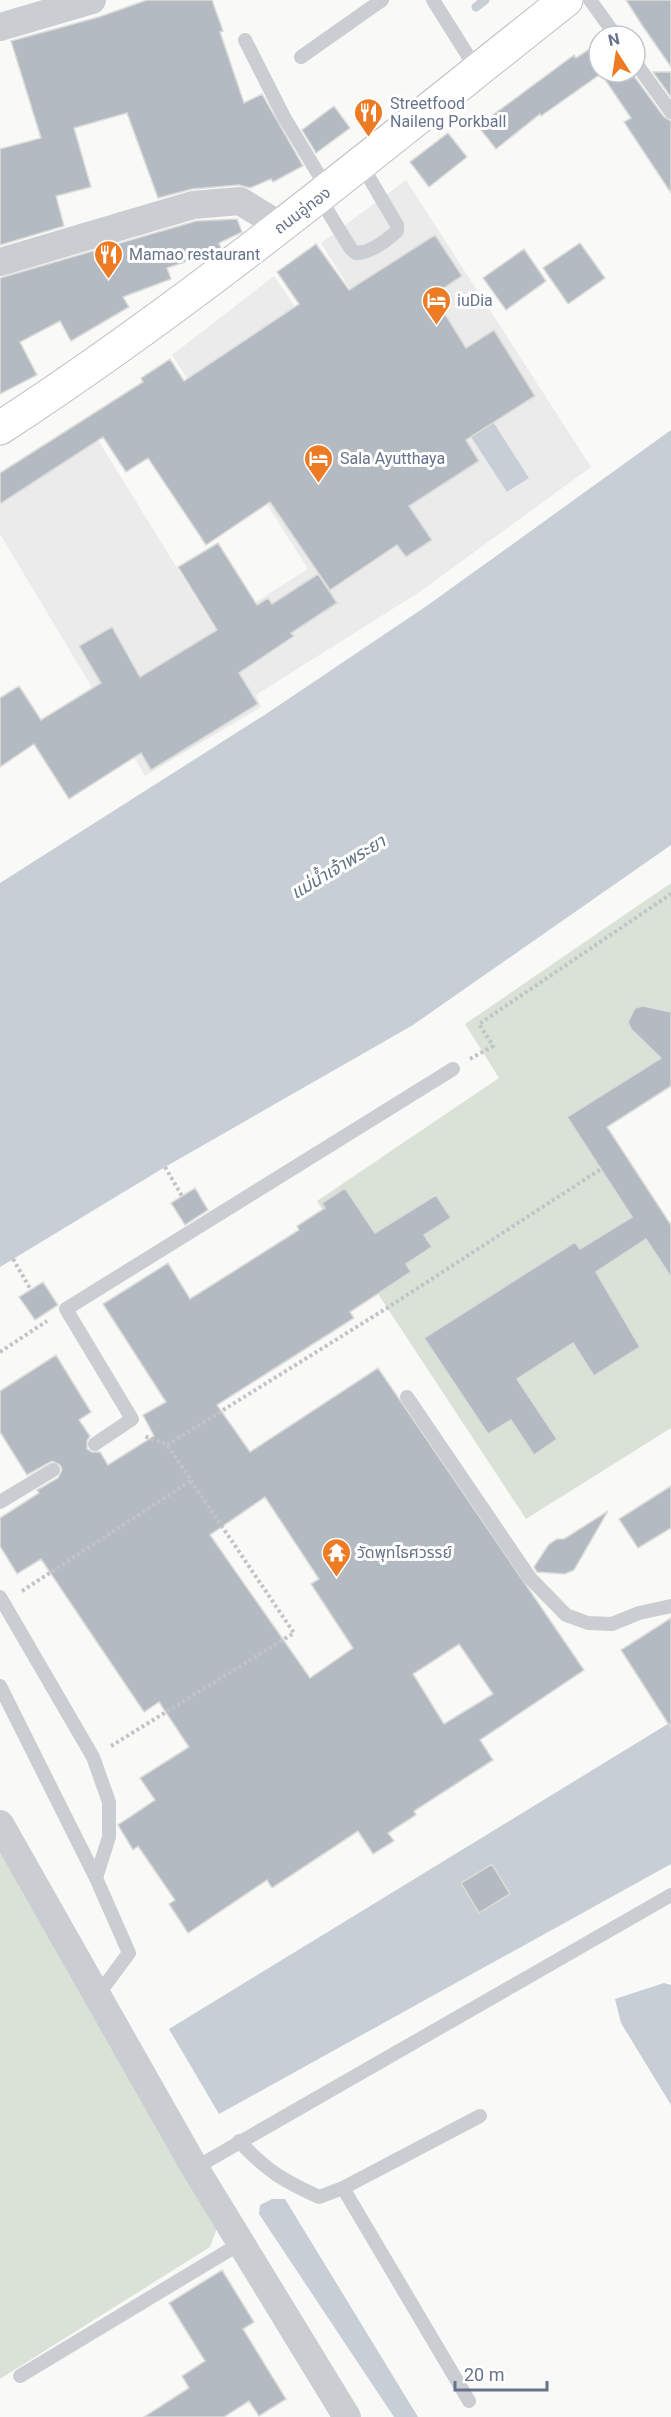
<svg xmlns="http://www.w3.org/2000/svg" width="671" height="2417" viewBox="0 0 671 2417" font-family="Roboto,'Noto Sans Thai',sans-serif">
<rect width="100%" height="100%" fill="#f9faf7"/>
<path fill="#eaebea" d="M406,180l185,287 -170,124 -165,104 5,12 -116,69 -145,-242v-49l90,-58 124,201 94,-59 -136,-214 102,-79 123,180 41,-26 -117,-187z"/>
<path fill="#dae2d8" d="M671,883v168l-103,67 103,159v151l-145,91 -209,-318 182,-123 -34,-54z
M0,1852l219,371 -9,24 -210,132z"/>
<path fill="#c7ced5" d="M488,414l41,64 -22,14 -41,-63z
M671,430v415l-258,180 -248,142 -165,100v-384l266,-169 162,-109z
M671,1722v142l-452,250 -50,-85z
M664,1983l7,2v120l-50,-82 -6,-24z
M272,2199h13l133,218h-24l-135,-203 1,-9z"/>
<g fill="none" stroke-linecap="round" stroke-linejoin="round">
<path stroke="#c7ced5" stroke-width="9" d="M476,7l9,-7"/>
</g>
<path fill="#b4bac1" stroke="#dbdcd9" stroke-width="1.5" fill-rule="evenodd" d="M147,0h65l11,31 -3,1 24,71 18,-9 41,72 -30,16 -2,-3 -21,9 -11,-3 -47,4 -34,9 -31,-85 -53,15 17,59 -35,9 8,30 -64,19v-96l41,-11 -30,-97 88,-24z
M626,0h45v67l-29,-42z
M599,43v32l-58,41 -1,-2 -44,35 -18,-23 96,-71 2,3z
M600,72h31l33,45 7,4v72l-47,-71 7,-4z
M653,72h18v25z
M334,106l16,22 -34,25 -14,-23z
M448,133l19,24 -38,30 -19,-25z
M237,219l5,13 -23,11 2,5 -3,3 -51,17 4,11 -48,18 6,10 -58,34 -11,-20 -40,21 17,33 -37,19v-116l196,-57z
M435,235l27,41 -29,19 33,53 28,-18 41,66 -69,44 13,21 -70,45 23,34 -26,17 -9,-12 -67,45 -60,-88 -64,43 -58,-87 -22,14 -23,-35 -103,67v-31l143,-91 -2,-4 29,-19 14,22 115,-77 -22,-32 39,-28 33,46z
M580,243l25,35 -37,26 -25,-36z
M524,249l22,32 -40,29 -23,-32z
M218,543l39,62 11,-7 4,6 46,-30 19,29 -46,30 3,3 -55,37 19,31 -107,66 -10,-17 -72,46 -35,-55 -34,23v-69l19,-12 22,34 60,-37 -22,-37 33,-19 28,50 77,-47 -39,-63z
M643,1006l28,6v74l-64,41 64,98v52l-25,-38 -50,33 44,75 -46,29 -21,-33 -56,36 40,60 -23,16 -23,-35 -23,14 -64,-96 151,-96 5,7 52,-32 -65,-100 94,-59 -30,-29 -3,-7 7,-14z
M195,1188l13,22 -23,15 -14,-22z
M345,1188l30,45 61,-38 15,23 -27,17 8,12 -26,17 5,8 -61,40 4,6 -137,87 33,47 128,-84 206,302 -104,70 13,20 -79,51 2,4 -28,18 6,8 -21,13 -15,-23 -86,57 -5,-8 -79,53 -19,-29 6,-4 -37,-54 -5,4 -15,-25 37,-25 -15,-22 49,-31 -30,-45 -15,10 -103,-153 -24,15 -17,-28v-28l39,-25 -2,-3 21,-12 4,-8 -2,-5 -8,-4 -25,14 -27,-43v-41l56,-36 35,57 -12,8 11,16 -3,5v8l5,3h8l8,13 46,-29 -11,-21 23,-13 -63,-98 65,-41 22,36 109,-69 -2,-4 28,-18 -3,-5zM265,1497l54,82 -8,5 42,64 -43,30 -100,-143zM459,1644l34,50 -49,30 -31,-50z
M43,1282l15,23 -23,15 -16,-23z
M671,1486v42l-33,20 -19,-29z
M608,1511l-34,59 -9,4 -28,-2 -3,-5 15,-23 8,-5h7z
M671,1618v110l-50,-78z
M492,1864l18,30 -31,19 -18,-30z
M222,2270l32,52 -11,7 43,70 -27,17 -10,-15 -25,16h-80l45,-29 -7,-12 23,-15 -36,-58z"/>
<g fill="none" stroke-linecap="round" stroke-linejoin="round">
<defs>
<path id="primary" d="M0,428c198,-129 380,-281 566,-428"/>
</defs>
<use href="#primary" stroke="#bdbfc4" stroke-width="35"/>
<path stroke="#c1c3c6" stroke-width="4" stroke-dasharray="3 3" stroke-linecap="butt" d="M470,1059l23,-13 -14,-22 192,-130
M165,1167l17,29
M13,1259l18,31
M0,1352l47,-31
M167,1445l220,-137 214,-139
M22,1591l170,-111
M111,1746l183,-113 -127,-188 -23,-9"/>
<path stroke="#cacdd1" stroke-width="14" d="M433,0l44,70
M590,0l26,36
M245,40l39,77 44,73
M301,57l81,-57
M635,62l36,50
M319,197l32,52 5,4c15,0 30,-12 41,-22v-6l-36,-61
M407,1397l123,181 36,37 22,8 24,1 27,-11 32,-7
M95,1444l37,-25 -66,-110 387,-240
M0,1502l53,-32
M0,1597l93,160 16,45v35l-13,41
M0,1686l96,192 33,75 -32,43
M239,2141c28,30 43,39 80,56l24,-9 137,-72
M195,2168l476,-273
M343,2188l126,213
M20,2376l221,-133"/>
<path stroke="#cacdd1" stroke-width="28" d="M0,27l92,-27
M0,262l193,-57 47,-4 41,25
M0,1824l195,344 152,249"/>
<use href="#primary" stroke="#fff" stroke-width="33"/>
</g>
<defs>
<symbol id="restaurant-pin" viewBox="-11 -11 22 30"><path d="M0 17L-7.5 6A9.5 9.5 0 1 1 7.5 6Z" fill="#ed7b24" stroke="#fff"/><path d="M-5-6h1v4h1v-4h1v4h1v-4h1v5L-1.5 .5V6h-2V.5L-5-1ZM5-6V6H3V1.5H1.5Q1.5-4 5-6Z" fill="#fff"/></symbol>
<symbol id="hotel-pin" viewBox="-11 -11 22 30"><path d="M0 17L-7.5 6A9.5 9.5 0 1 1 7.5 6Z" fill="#ed7b24" stroke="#fff"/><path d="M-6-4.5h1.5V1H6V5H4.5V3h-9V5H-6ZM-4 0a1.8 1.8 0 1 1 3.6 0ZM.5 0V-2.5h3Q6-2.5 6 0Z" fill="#fff"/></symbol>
<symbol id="temple-pin" viewBox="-11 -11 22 30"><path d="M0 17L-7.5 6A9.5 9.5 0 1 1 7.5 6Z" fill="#ed7b24" stroke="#fff"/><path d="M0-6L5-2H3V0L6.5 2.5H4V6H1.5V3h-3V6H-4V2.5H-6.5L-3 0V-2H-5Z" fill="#fff"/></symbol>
</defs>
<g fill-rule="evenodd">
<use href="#restaurant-pin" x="352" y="96" width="33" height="45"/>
<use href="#restaurant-pin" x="92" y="238" width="33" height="45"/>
<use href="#hotel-pin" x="420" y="284" width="33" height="45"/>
<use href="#hotel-pin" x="302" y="442" width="33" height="45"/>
<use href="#temple-pin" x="320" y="1536" width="33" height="45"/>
</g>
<g text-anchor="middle" stroke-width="6" stroke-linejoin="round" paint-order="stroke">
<g font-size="16" fill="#67738a" stroke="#fff" text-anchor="start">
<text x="390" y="109">Streetfood<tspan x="390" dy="18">Naileng Porkball</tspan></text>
<text x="129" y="260">Mamao restaurant</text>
<text x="457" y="306">iuDia</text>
<text x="340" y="464">Sala Ayutthaya</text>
<text x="357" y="1558">วัดพุทไธศวรรย์</text>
</g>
<g font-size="16" fill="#67738a" stroke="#fff">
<text transform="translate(302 210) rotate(-37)" y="6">ถนนอู่ทอง</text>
</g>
<g font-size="18" font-style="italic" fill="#637585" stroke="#fff">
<text transform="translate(338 867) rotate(-31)" y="6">แม่น้ำเจ้าพระยา</text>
</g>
</g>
<g transform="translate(617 54) rotate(348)"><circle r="28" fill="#ffffff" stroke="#c2c7d0" stroke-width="1.5"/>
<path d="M0-4.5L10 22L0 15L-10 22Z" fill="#ed7b24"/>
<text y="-9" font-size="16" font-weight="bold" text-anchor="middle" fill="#67738a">N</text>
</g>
<path d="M455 2381v9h92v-9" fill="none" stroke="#67738a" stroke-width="3"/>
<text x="464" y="2381" font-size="18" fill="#67738a" stroke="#ffffff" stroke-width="4.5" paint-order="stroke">20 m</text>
</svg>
